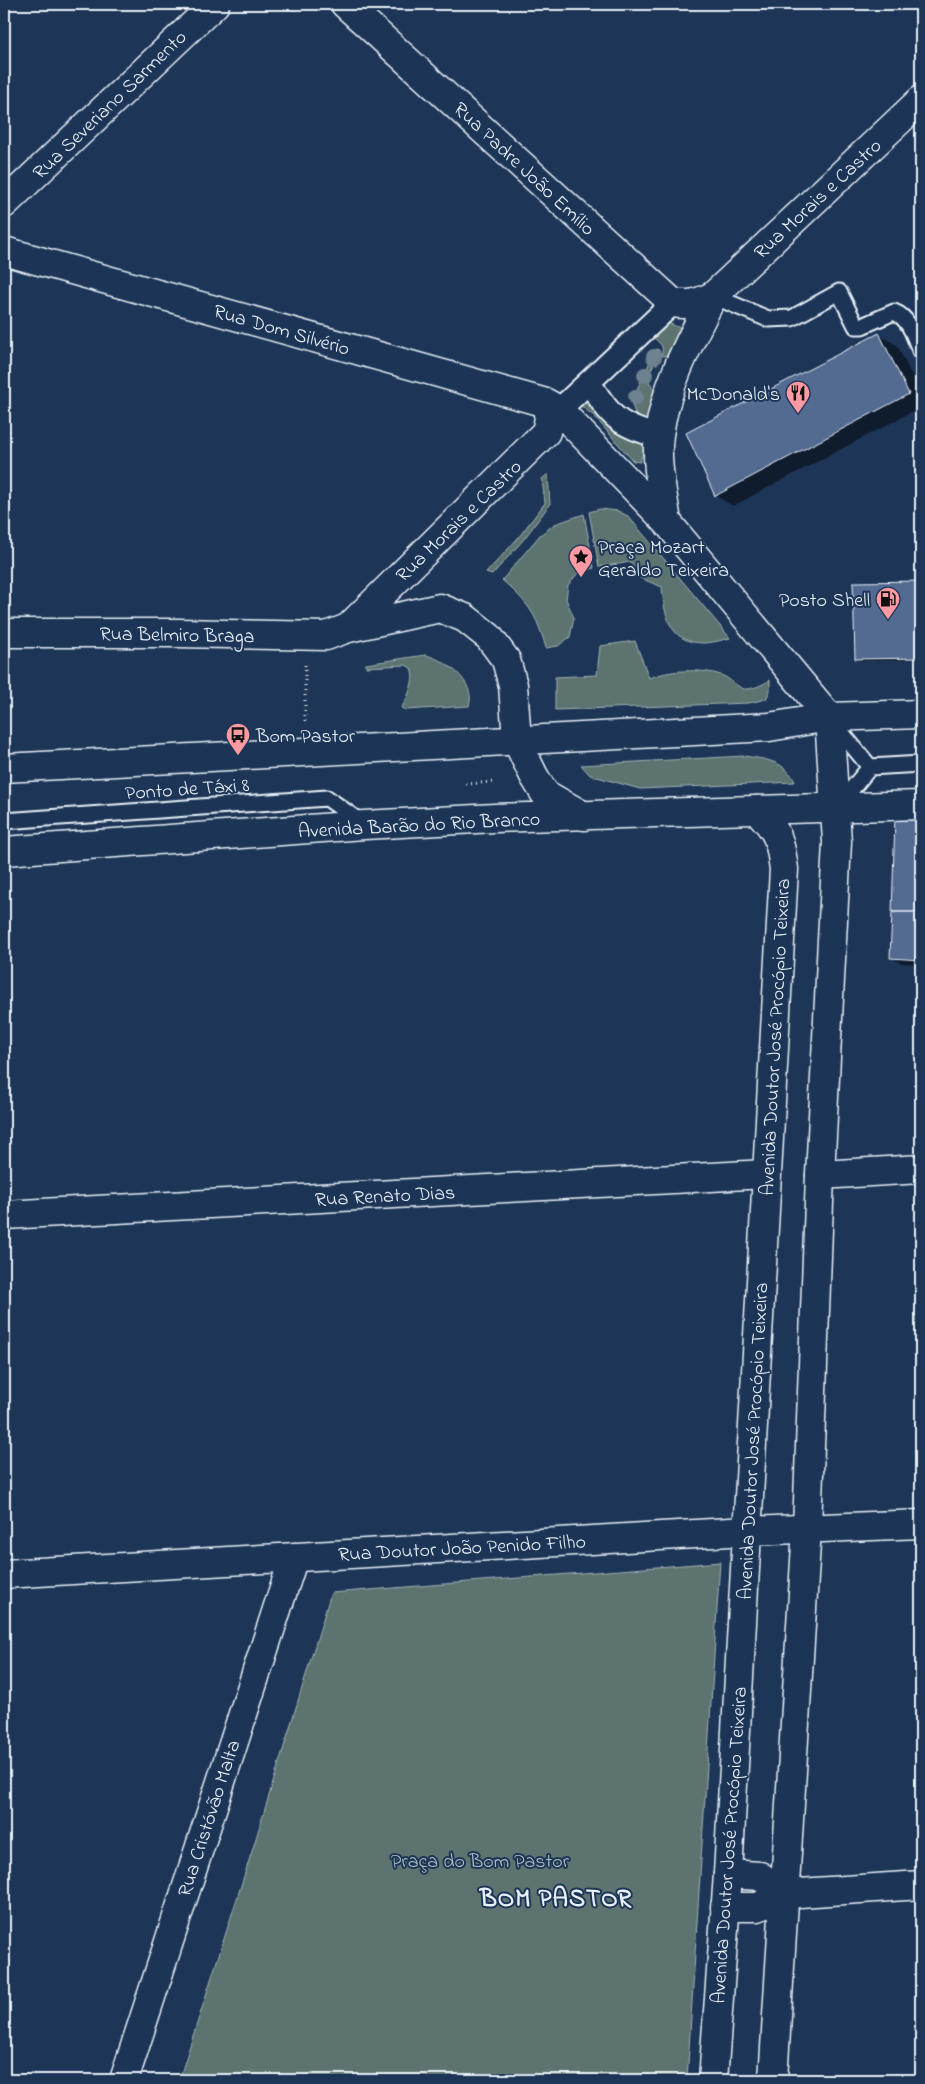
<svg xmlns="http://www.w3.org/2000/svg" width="925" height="2084" viewBox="0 0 925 2084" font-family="'Indie Flower',sans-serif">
<rect width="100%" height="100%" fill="#1d3557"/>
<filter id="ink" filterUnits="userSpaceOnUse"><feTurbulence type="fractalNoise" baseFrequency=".02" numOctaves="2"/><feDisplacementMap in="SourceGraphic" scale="10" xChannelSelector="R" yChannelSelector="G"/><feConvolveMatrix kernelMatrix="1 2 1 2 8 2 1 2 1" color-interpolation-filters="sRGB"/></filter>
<g filter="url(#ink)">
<path fill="#5c736f" stroke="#a2b2b4" d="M665,322l13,5 11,-1 -17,29 -11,1c4,-11 -1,-12 -8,-19z
M656,349l3,1v3l-12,25 8,13 -7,33 -12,-8 -5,-14z
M589,398l55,42 -1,13 -3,9 -7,-1 -39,-45 -18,-14z
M548,474l2,30 -26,35 -32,36 -6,-2 32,-35 27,-35 -3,-24z
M600,509l18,2 10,5 102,122c-8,2 -18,5 -27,5 -34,0 -39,-29 -41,-56l-22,-9 -9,-16 -32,5 -10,-55z
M584,514l10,54 -16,5 -10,12 -2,14 8,19 -4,19 -12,9 -12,2c-10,-35 -17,-44 -44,-68l38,-45 15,-11z
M635,641l14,37c20,-8 51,-10 72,-3 8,3 18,13 23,14 8,1 20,-5 26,-9v11l-4,8 -17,4 -194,7v-33l42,-2 3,-29z
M425,655c20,4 52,27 44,51l-63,4 -5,-2c7,-9 15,-30 10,-40l-5,-3 -40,2v-3z
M744,756c21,3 42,5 51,26l-155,7 -50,-14 -9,-10z
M720,1562l-33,518h-508l74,-232 78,-255z"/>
<path fill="#0007" d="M879,335l18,10 24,49v13l-188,99 -17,-10z
M921,582v77l-61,2 -4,-3 -2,-74z
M896,820h25v144l-20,-1 -9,-5z"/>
<path fill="#536b91" stroke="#e8f1f8" d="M879,333l30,61 -194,102 -29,-63z
M921,581v77l-66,1 -2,-77z
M895,818h26v94h-29z
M892,912h29v48l-31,-2z"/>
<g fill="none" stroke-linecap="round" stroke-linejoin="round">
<defs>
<path id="service" d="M713,296l55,23 24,-1 47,-26 17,34h6l32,-14c16,6 21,27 27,41
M831,720l39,47
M836,808l34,-41 51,-3
M4,821l323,-23 36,26"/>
<path id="pedestrian" d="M589,382c21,34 29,44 69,54
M559,410l114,-107"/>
<path id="minor" d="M345,4l328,299c16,3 25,0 40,-7
M348,628l198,-196 3,-13 -3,-16
M820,1175l101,-6
M4,1215l762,-41
M4,1574l743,-43 174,-7
M728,1874l32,2 24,18
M725,1907h33l26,-13 137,-9
M124,2080l170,-523"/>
<path id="tertiary" d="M4,204l211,-200
M713,296l208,-196
M713,2080l15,-206 56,-1005c-4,-29 -5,-37 -27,-59
M773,2080l34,-552 13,-353 17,-333 -8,-125"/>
<path id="secondary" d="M4,251l542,152 13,7 108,112 162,195
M667,522c-4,-28 -12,-59 -8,-87 6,-49 32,-96 54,-139
M4,633h175l147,3 22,-8 92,-20 25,10 24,19 17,23 7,25 4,56 17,35 11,18 39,22
M4,768l765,-41 60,-10 92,-3
M4,851l360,-26 131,-7 426,-13"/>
</defs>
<use href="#service" stroke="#e8f1f8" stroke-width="19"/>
<use href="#pedestrian" stroke="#e8f1f8" stroke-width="26"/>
<use href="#minor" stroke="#e8f1f8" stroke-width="31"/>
<use href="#tertiary" stroke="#e8f1f8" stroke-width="31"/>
<use href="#secondary" stroke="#e8f1f8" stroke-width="31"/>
<path stroke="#e8f1f8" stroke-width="3" stroke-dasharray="1 4" stroke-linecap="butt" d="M305,665v57
M466,784l27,-2"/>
<use href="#service" stroke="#1d3557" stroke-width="15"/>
<use href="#pedestrian" stroke="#1d3557" stroke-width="22"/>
<use href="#minor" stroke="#1d3557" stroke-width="28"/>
<use href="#tertiary" stroke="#1d3557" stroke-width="28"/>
<use href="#secondary" stroke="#1d3557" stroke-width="28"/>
</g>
<g fill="#6e8191">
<circle cx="654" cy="357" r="8"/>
<circle cx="645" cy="375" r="8"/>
<circle cx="636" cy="397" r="8"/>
</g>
</g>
<defs>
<symbol id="restaurant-pin" viewBox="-11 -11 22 30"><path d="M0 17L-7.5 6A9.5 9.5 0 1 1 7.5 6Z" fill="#ff9aa2" stroke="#1d3557"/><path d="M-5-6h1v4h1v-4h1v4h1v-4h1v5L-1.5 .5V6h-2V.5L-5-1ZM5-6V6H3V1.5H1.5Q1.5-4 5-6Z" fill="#111"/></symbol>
<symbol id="sight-pin" viewBox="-11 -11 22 30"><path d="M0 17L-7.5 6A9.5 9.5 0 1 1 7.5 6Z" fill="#ff9aa2" stroke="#1d3557"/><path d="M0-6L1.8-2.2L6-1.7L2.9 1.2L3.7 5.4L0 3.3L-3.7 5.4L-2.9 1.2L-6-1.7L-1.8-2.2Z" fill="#111"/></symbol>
<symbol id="fuel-pin" viewBox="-11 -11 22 30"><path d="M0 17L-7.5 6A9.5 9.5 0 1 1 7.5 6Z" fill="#ff9aa2" stroke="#1d3557"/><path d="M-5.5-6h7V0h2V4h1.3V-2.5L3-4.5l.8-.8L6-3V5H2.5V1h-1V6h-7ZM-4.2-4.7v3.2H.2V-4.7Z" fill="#111"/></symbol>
<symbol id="bus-pin" viewBox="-11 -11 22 30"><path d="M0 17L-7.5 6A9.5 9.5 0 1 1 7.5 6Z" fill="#ff9aa2" stroke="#1d3557"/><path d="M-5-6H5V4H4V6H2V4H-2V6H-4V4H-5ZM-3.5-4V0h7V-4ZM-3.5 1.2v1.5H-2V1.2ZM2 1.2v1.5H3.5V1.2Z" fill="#111"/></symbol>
</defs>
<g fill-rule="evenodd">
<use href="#restaurant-pin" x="784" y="379" width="28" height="38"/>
<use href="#sight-pin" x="567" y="543" width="28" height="38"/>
<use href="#fuel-pin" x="874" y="585" width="28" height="38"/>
<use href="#bus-pin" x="224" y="721" width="28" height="38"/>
</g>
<g text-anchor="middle" stroke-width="4" stroke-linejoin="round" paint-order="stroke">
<g font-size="20" fill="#e8f1f8" stroke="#1d3557">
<text transform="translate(109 104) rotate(-44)" y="7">Rua Severiano Sarmento</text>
<text transform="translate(525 168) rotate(43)" y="7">Rua Padre João Emílio</text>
<text transform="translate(817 198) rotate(-43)" y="7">Rua Morais e Castro</text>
<text transform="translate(282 329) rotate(16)" y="7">Rua Dom Silvério</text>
<text transform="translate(458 520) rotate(-44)" y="7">Rua Morais e Castro</text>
<text transform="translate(177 634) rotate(1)" y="7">Rua Belmiro Braga</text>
<text transform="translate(187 788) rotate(-4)" y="7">Ponto de Táxi 8</text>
<text transform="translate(419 824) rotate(-3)" y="7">Avenida Barão do Rio Branco</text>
<text transform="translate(774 1037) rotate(-87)" y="7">Avenida Doutor José Procópio Teixeira</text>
<text transform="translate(385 1195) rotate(-3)" y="7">Rua Renato Dias</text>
<text transform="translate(752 1441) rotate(-87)" y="7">Avenida Doutor José Procópio Teixeira</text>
<text transform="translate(462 1547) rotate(-3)" y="7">Rua Doutor João Penido Filho</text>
<text transform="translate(208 1818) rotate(-72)" y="7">Rua Cristóvão Malta</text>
<text transform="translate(728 1845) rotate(-86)" y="7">Avenida Doutor José Procópio Teixeira</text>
</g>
<g font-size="20" fill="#e8f1f8" stroke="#1d3557" text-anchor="end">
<text x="780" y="400">McDonald's</text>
<text x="598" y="553" text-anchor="start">Praça Mozart<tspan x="598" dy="23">Geraldo Teixeira</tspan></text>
<text x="870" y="606">Posto Shell</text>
<text x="256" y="742" text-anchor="start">Bom Pastor</text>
</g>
<g font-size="20" fill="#b0bfc1" stroke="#1d3557">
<text x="480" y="1867">Praça do Bom Pastor</text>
</g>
<g font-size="25" font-weight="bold" letter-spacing="1" fill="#e8f1f8" stroke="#1d3557">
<text x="556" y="1906">BOM PASTOR</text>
</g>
</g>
<rect width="925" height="2084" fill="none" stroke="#1d3557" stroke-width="20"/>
<rect x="10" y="10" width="905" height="2064" fill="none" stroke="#e8f1f8" stroke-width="2" filter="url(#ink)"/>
</svg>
